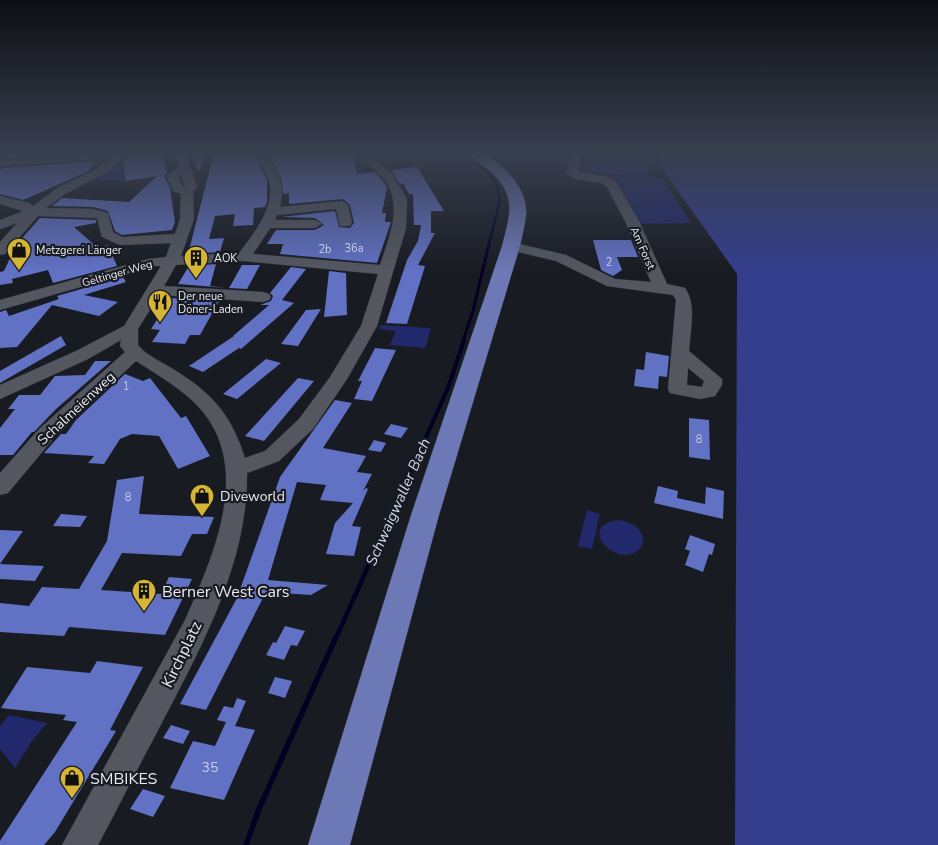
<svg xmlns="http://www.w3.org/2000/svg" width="938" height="845" viewBox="0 0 938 845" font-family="'Nunito Sans',sans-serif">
<rect width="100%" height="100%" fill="#191b22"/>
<path fill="#22286c" d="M592,153h57l1,10 -59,-4z
M122,157l4,24 -30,-2z
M583,160l64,4 2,14h13l29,45 -52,1 -10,-17 25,-1h-25l-19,-30 34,1 -61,-4z
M381,325l50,3 -6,20 -35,-3 6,-14 -17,-2z
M587,510l13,4 -8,35 -14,-3z
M619,520c13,2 26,9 24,24 -19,33 -72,-19 -24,-24z
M9,715l38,8 -15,18 -17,27 -15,-19v-23z"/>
<path fill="#343e8c" d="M657,153h281v692h-203l2,-571 -71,-100z"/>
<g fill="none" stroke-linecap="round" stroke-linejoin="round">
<path stroke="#030024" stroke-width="2.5" d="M479,153l-3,6 1,3c32,31 23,35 14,75"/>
<path stroke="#030024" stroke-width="3" d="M463,341l10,-30 18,-76"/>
<path stroke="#030024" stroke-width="4" d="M410,473l38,-85 16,-48"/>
<path stroke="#030024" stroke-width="4.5" d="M336,638l75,-167"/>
<path stroke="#030024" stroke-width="5.5" d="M246,845l13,-36 77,-172"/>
</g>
<path fill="#6171c4" d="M7,153h62l-64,5z
M125,153h36l6,19 -3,4 6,12 5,34 -3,8 -50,5 -7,-4 -7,-20 -15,-4 -41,-1 10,-8 67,4 28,-26 -31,5 -3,-20 3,-3z
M192,153h15l-9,19z
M214,153h40l13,27v21l-2,6 -11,1 -1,17 -20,1 2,-12 -20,2 -6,23 15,-1 -4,14 -32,2z
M268,153h85l4,21 18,-2 3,3 9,12 -5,26h4l-1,9h6l-14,41 -97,-9 3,-10h-16l9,-14h39l9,-5 -9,-7 -34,-1 54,-6 4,16 11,1 4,-5 -4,-18 -7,-6 -54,5v-11l-6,1 -2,-16z
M97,161l-10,11 -64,28 -23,-6v-23l2,-3z
M417,167l27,44h-13v22h4l-17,32 7,1 -18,58 -21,-1 21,-63 11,-19 3,-16h-7l-1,-31h-4l-6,-11 -3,1 -9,-14z
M40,218l56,2v3l-22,4 25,22 9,-4 9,21 -64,17 -5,-13 -36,9 1,4 -13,2v-13l4,-1 12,-26z
M593,240h38l7,17h-21l5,13 -9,6 -12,-6z
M216,264l-6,22 17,2 -49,-4 11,-18z
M242,265h18l-13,24 -18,-1z
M291,267l15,2 -24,31 12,3 -53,46 -2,-1 -36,24 -14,-6 45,-30h-1l36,-31h-9l11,-4 2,-5 -3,-3z
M329,271l17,2 1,42 -23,2z
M123,277l3,5 -42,13 34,7 -19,14 -47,-11 -35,42 -17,1v-36l6,-2 3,6 50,-17 -2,-3z
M171,298l48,3 -19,34h-10l-5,9 -33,-2 8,-12 -9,-1z
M321,309l-23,37 -17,-2 25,-34z
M61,336l5,9 -66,38v-12z
M375,348l21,2 -24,51 -18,-2 8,-18h-4z
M646,352l23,4 -2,21 -8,-1 -1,13 -24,-3 2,-17 8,1z
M266,359l15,4 -44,36 -14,-5z
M95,361h16l-56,49 -21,22h-2l-19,23h-13v-27l15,-19h-7l11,-14h21l15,-19 30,-1z
M125,374l18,7 7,-3 31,40 5,-2 24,40 -32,13 -19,-33 -27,-2 -12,5 -16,25 -16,-1 6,-7 -50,-3 17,-19h5l10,-14z
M298,378l16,3 -50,60 -19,-5z
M335,400l17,3 -29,45 43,8 -9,16 15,2 -9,17 3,-3 2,1 -16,37 9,1 -7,29 -28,-2 9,-31 18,-20 -33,-3 6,-15 -29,-3 -29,98 60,5 -17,10 -45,-3 -60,118 -26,-6 57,-106 43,-121z
M689,418l20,2 1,40 -21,-3z
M391,424l17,4 -7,10 -17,-4z
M374,440l12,3 -5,9 -13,-2z
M144,476l-5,38 75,3 -7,17h-15l-11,22 -59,-3 -21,37 60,4 8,-17 23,2 -27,56 -96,-8 -5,9 -64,-4v-29l29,3 13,-19 37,2 28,-48 10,-61z
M658,486l20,5 -1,7 28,6 1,-17 18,4 -1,28 -69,-16z
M61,514l26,2 -7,11 -27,-1z
M0,530l23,1 -23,33z
M690,535l25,9 -3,11 -3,-1 -6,18 -18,-7 5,-14 -5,-2z
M0,564l44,2 -9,15 -35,-2z
M285,626l20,5 -8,15 -6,-1 -7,15 -18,-5 7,-13 3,1z
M97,661l46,6 -33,63 6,1 -61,101 -11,13h-44v-4l77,-119 -14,-2 3,-5 -65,-7 26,-41 63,6z
M275,677l17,4 -7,17 -17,-5z
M237,698l9,3 -11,25 20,4 -31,70 -54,-12 23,-47 22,5 11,-24 -9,-2 7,-14 9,2z
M171,725l19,6 -7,13 -20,-6z
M143,789l22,7 -12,21 -23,-8z"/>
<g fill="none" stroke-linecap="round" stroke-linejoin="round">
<defs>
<path id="minor" d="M94,153h29l1,5 -15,13 -44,23 -19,14 47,1 15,4 5,19 9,5 53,-3 5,-15 1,-25 -8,-3 -7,-16 13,-8 -4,-14h10l12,34 -4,5 1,27 -13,37 58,-3c15,-20 37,-46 30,-73 -3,-9 -11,-18 -13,-27h10c12,18 19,32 14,54l62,-6 6,4 4,18 -2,3h-10l-4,-17 -59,6 -2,5h40l7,4 -7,4h-45l-17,26 127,11c9,-28 25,-63 2,-88 -8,-9 -18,-15 -25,-24h11l24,21 15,25 -1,29 -29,98 -30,53 -34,50 -34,32 -32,12c1,93 -49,180 -91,261 -20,37 -38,74 -58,111h-36l123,-225c27,-61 67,-148 18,-208 -18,-22 -44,-36 -67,-51l-83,78 -45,54 -8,2v-22l39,-44 86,-77 -5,-6 1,-6 -33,19 -88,40v-14l76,-34 48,-25 37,-60h-7l-154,44v-10l148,-41 18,-2 5,-14 -51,2 -18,-8 -5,-19 -59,-2 -33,38 -5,1v-13l17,-19 -17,6v-9l23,-9 -23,-7v-8l29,7 4,3 24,-18 36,-17 19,-13 -112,8v-6zM181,175l4,12 -3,-1 -4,-10zM243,261l135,13 -17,52 -31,51 -31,42 -34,32 -20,7c-14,-44 -33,-65 -72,-89 -11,-7 -26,-13 -35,-24v-16l21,-34 104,7 6,-2 2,-3 -2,-3 -6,-2 -99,-6 12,-21z
M571,153h10l-2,19 29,5 8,5 23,39 28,63 18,4c12,17 5,43 4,63l33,28v6l-7,11 -15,3 -30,-6 -2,-4 8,-89 -3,-5 -66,-9 -51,-25 -50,-12 -2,-3 7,-4 55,13 49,24 36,3 -26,-61 -18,-34 -6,-4 -26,-4 -8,-5zM688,368l16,13 -2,6 -15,-2z"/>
<path id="major" d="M468,153h16l4,2c19,15 40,34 38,60 -1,11 -4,21 -6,31l-81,269 -89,330h-42l103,-330 91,-269c7,-29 16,-49 -10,-73 -7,-7 -18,-12 -24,-20z"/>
</defs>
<use href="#minor" stroke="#33343a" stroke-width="1"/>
<use href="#major" stroke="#33343a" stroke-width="1"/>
<use href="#minor" fill="#545760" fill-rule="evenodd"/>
<use href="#major" fill="#6c79b6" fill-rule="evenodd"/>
</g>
<linearGradient id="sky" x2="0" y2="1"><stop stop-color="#0e0f13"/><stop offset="0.56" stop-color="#383f4f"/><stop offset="1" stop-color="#383f4f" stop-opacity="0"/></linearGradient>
<rect width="938" height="271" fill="url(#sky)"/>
<defs>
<symbol id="shop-pin" viewBox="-11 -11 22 30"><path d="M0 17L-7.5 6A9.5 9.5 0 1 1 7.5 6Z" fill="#d6b534" stroke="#191b22"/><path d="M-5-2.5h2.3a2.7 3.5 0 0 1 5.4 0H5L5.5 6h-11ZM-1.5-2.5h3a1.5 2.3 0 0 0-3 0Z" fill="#111"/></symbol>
<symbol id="building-pin" viewBox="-11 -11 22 30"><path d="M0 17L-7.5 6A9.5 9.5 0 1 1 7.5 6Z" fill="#d6b534" stroke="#191b22"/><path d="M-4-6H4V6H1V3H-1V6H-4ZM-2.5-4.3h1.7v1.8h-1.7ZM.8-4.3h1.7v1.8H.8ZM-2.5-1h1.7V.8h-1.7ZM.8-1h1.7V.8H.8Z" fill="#111"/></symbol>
<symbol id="restaurant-pin" viewBox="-11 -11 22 30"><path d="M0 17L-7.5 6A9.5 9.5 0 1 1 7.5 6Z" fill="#d6b534" stroke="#191b22"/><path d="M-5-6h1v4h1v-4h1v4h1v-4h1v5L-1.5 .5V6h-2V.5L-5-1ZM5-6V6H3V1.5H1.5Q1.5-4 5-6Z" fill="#111"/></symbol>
</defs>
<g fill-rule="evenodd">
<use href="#shop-pin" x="5" y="236" width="28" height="38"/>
<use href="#building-pin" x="182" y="244" width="28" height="38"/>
<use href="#restaurant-pin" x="146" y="288" width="28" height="38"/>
<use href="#shop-pin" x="188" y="482" width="28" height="38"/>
<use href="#building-pin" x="130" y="577" width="28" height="38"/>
<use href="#shop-pin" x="58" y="764" width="28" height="38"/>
</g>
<g text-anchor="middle" stroke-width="4.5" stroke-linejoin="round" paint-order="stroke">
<g font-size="11" fill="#c8cde6">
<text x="354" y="252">36a</text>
<text x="325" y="253">2b</text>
<text x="609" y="266">2</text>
<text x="126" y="390">1</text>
<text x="699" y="443">8</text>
<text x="128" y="501">8</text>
</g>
<g font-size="11" fill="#eaecf1" stroke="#191b22">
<text transform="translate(643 248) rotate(66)" y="4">Am Forst</text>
<text transform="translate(117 273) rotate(-16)" y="4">Geltinger Weg</text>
</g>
<g font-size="11" fill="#eaecf1" stroke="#191b22" text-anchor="start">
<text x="36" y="254">Metzgerei Länger</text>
<text x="214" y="262">AOK</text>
<text x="178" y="300">Der neue<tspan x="178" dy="13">Döner-Laden</tspan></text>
</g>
<g font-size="14" fill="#eaecf1" stroke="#191b22">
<text transform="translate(76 408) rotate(-43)" y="5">Schalmeienweg</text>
</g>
<g font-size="14" fill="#eaecf1" stroke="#191b22" text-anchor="start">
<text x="220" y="501">Diveworld</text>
</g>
<g font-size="14" fill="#c8cde6">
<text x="210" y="772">35</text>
</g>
<g font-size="15" font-style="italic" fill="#d0d6ed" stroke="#191b22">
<text transform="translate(398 502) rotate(-66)" y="5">Schwaigwaller Bach</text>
</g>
<g font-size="16" fill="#eaecf1" stroke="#191b22" text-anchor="start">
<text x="162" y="597">Berner West Cars</text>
<text x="90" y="784">SMBIKES</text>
</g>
<g font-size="16" fill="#eaecf1" stroke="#191b22">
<text transform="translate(181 654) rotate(-64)" y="6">Kirchplatz</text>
</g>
</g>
</svg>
